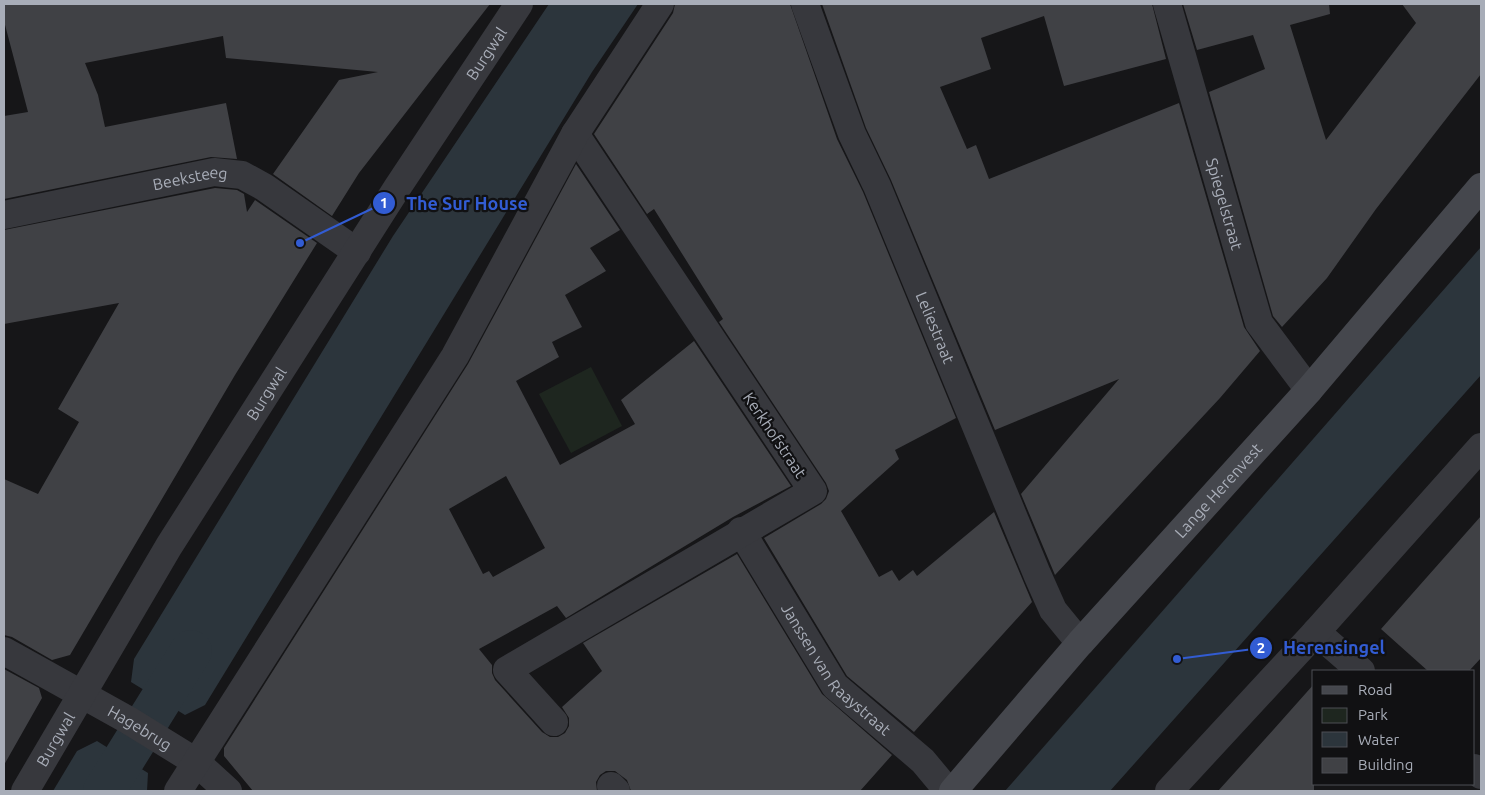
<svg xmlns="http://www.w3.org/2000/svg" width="1485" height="795" viewBox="0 0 1485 795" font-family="Ubuntu,sans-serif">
<rect width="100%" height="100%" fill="#161618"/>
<path fill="#1e261f" d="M591,367l31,59 -51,27 -32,-59z"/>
<path fill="#2c353c" d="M549,4h89l-46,68 -387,633 -20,10 -54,-33 3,-23 259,-423z
M1481,247v128l-371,416h-105z
M97,741l51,32 -1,18h-94l24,-40z"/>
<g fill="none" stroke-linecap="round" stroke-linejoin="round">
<path stroke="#2c353c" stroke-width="42" d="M104,791l87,-140"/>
</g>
<path fill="#404145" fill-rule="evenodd" d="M4,4h486l-131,169 -27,43 -59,-42 66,-94 39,-8 -152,-14 -3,-22 -138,27 13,32 7,32 121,-24 11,56 -26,-2 -207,42v-83l24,-4 -24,-91z
M675,4h115l47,135 26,53 93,226 -61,32 4,9 -58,52 38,66 13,-7 7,11 14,-11 4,6 77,-64 38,90 -118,130 -67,-56 -83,-138 57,-34 5,-5 3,-8 -3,-8 -107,-161 4,-3 -69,-110 -7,5 -53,-80 79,-121z
M822,4h330l14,55 -102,27 -20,-70 -63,22 10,31 -51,18 27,62 9,-4 13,34 190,-76 65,224 16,24 -40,47 -165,177 -34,-81 98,-115 -124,51 -104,-250 -25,-52z
M1183,4h146l1,10 -40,11 36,115 90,-117 -14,-19h79v70l-105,135 -49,69 -45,49 -9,-11 -64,-224 56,-23 -12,-34 -56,15z
M576,164l44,66 -30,18 16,23 -41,24 17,32 -30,15 7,15 -43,24 44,84 75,-41 -14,-24 73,-59 97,145 -58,31 -167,101 -9,-12 -78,43 13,16v8l3,7 47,52 8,5h8l7,-4 4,-7v-8l-7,-11 40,-36 -19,-28 154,-89 85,140 70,61 -32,36h-229l-4,-11 -12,-9h-9l-6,4 -4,7 1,9h-344l-29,-35v-8l244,-384zM506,476l39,72 -52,29 -4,-6 -6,3 -34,-65z
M215,188l22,2 7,4 3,18 8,-12 62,43 -82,132 -165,280 -18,5 -40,-23 -8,-2v-156l34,15 41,-72 -21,-13 61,-106 -115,21v-94z
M1481,516v142l-12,13h-41l-47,-42z
M4,669l35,19 3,10 -38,67z
M1314,684v107h-96l47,-52z"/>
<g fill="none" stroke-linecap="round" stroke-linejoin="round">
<g stroke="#37383d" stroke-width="28">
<path id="s1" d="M805,4l47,130 25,52 160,388 16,36 27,33"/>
<path id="s2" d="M1167,4l92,319 50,67"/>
<path id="s3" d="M4,215l210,-43 28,3 22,12 93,65"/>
<path id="s4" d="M741,531l94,155 88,75 25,30"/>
<path d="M1316,632l45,39"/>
<path id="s5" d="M4,651l124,69 68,42 32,29"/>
<path d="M554,722l-47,-52 306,-179 -238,-357"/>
<path d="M1474,768l7,7"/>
<path d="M611,786l5,5"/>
<path id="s6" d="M25,791l144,-245 228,-358 122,-184"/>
<path d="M178,791l277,-435 120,-222 85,-130"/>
<path d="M1169,791l147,-159 165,-185"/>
</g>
<path stroke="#45474d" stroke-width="28" id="s7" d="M953,791l127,-148 229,-253 172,-203"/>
</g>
<g text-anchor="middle" stroke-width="4.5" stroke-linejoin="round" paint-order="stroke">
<g font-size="16" fill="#a8adb8" stroke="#111113">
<text dy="6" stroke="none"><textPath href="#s6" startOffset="870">Burgwal</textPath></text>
<text dy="6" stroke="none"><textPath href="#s3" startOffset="190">Beeksteeg</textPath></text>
<text dy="6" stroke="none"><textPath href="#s2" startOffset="208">Spiegelstraat</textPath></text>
<text dy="6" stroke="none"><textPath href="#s1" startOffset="349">Leliestraat</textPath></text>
<text dy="6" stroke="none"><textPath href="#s6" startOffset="465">Burgwal</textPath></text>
<text transform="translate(775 435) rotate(56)" y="6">Kerkhofstraat</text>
<text dy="6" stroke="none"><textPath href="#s7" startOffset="401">Lange Herenvest</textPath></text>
<text dy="6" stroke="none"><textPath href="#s4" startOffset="169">Janssen van Raaystraat</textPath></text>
<text dy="6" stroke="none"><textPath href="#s5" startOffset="156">Hagebrug</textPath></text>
<text dy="6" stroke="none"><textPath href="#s6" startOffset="60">Burgwal</textPath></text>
</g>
</g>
<path fill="none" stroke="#325cd3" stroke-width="2" d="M300 243L384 203M1177 659L1261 648"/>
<g fill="#325cd3" stroke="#111113" stroke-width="2">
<circle cx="300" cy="243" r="5"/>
<circle cx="1177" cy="659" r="5"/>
<circle cx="384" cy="203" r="12"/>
<circle cx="1261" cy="648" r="12"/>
</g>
<g font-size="15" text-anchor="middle" font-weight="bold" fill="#fff">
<text x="384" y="208">1</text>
<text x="1261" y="653">2</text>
</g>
<g font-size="18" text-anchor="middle" font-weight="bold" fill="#325cd3" stroke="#111113" stroke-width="4.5" stroke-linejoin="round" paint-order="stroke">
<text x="467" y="210">The Sur House</text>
<text x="1334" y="654">Herensingel</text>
</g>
<rect width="1485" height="795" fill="none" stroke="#a8adb8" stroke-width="10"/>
<rect x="1312" y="670" width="162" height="115" fill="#111113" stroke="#4d4f55"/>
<rect x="1322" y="686" width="25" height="8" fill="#45474d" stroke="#4d4f55"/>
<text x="1358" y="695" font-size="15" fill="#a8adb8">Road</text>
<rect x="1322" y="708" width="25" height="15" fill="#1e261f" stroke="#4d4f55"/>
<text x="1358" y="720" font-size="15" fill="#a8adb8">Park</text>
<rect x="1322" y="732" width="25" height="15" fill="#2c353c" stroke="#4d4f55"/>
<text x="1358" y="745" font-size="15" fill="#a8adb8">Water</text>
<rect x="1322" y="758" width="25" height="15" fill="#404145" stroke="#4d4f55"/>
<text x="1358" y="770" font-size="15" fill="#a8adb8">Building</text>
</svg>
